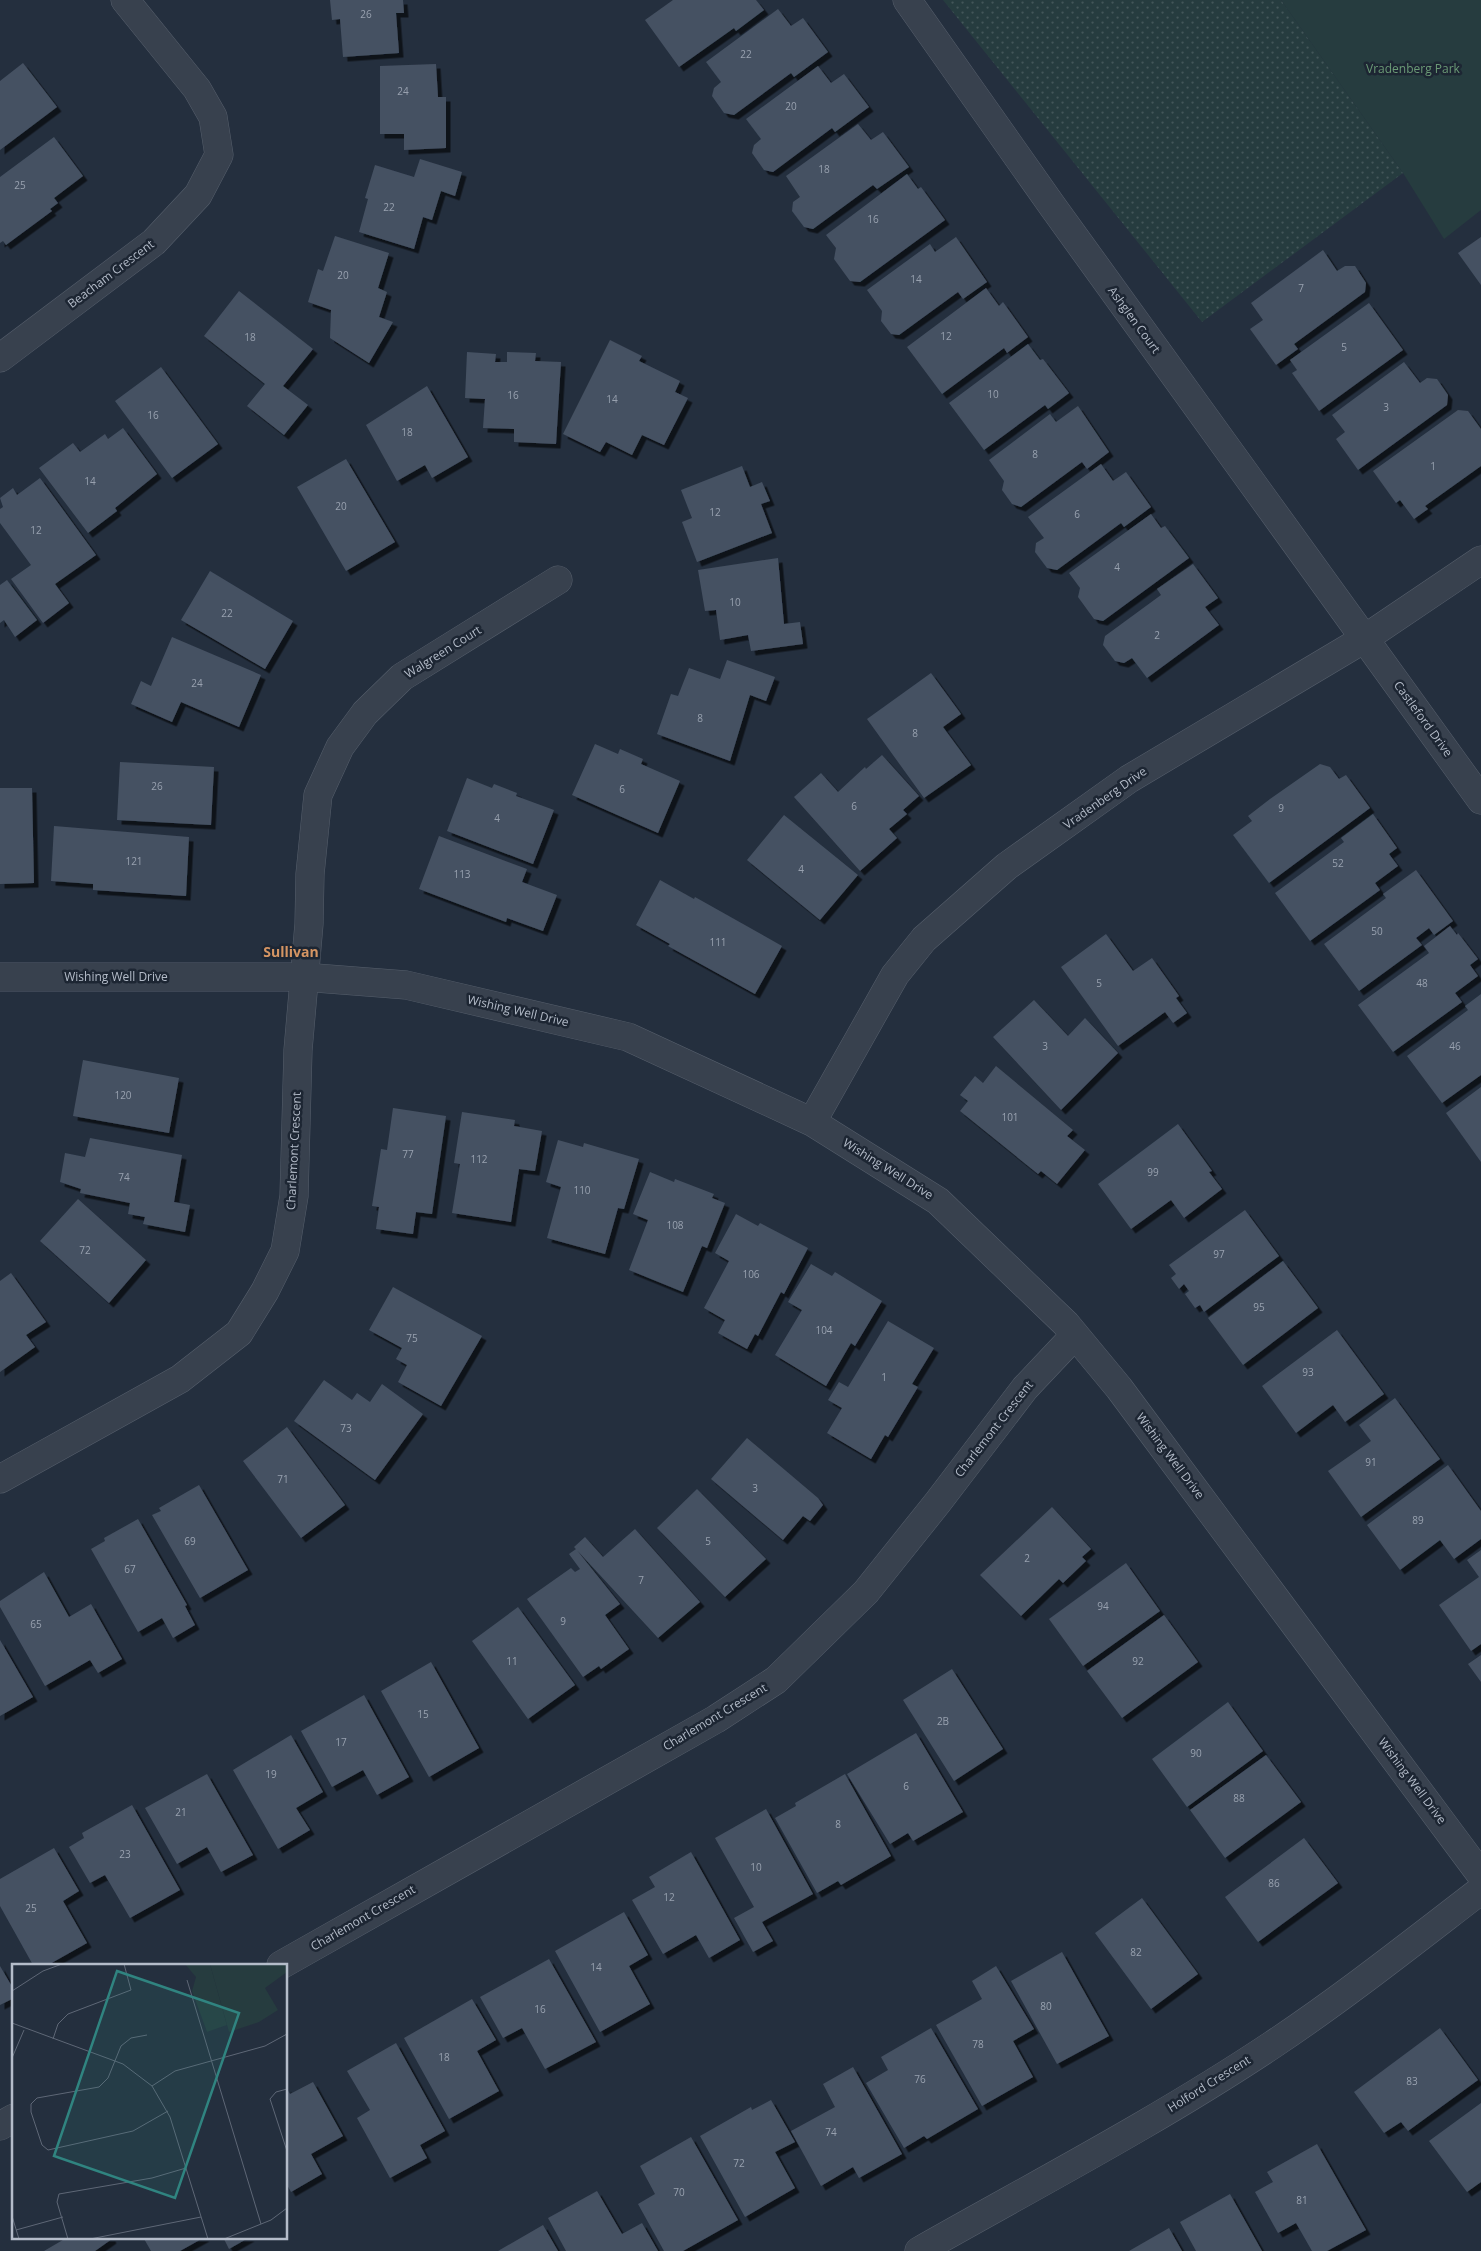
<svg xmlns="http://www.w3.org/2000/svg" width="1481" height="2251" viewBox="0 0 1481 2251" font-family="'Open Sans',sans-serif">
<defs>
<pattern id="grass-dots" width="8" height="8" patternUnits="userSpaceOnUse" patternTransform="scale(1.25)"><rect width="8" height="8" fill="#263c3f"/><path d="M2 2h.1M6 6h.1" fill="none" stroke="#435659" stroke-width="1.8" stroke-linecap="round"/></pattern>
<filter id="shadow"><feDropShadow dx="4.5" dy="4.5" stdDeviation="0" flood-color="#0009"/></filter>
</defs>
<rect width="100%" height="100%" fill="#242f3e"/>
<path fill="url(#grass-dots)" d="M943,0h338l122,173 -201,149z"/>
<path fill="#263c3f" d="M1281,0h200v210l-37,29 -41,-66z"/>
<path fill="#455162" filter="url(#shadow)" d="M330,0h73l1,13h-8l3,40 -56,4 -3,-38 -8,1z
M673,0h83l8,10 -28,21 -2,-3 -55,39 -34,-47z
M778,9l13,17 12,-8 25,34 -34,25 -3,-4 -57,42 -10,-2 -12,-17 2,-8 7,-6 -15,-20z
M23,63l34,44 -57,43v-69z
M436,64l2,33h8v51l-42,2v-16h-24v-68z
M818,66l13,17 13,-9 25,33 -34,25 -3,-4 -59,44 -9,-2 -12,-17 2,-8 7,-6 -15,-20z
M858,124l13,16 12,-8 26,35 -32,22 -4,-4 -60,44 -9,-2 -12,-16 1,-9 7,-5 -14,-21z
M54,137l29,39 -29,22 4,5 -8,6 2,2 -46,34 -3,-4 -3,2v-66z
M420,159l42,13 -7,24 -14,-5 -9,29 -9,-3 -9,32 -55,-17 9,-33 -3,-1 10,-33 39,12z
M907,174l11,15 3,-2 24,33 -85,62 -10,-1 -16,-22 2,-11 -10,-13z
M335,236l54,17 -11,35 9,4 -8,25 14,5 -24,41 -39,-25 1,-28 -23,-8 10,-33 5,2z
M956,237l31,45 -24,17 -5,-7 -59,43 -8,-1 -10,-13 1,-10 -15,-21 63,-46 5,8z
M1481,237v48l-23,-32z
M1323,250l14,21 8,-5h10l11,17 -1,9 -71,52 4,5 -22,16 -26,-36 13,-9 -12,-17z
M986,288l13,18 4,-4 25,35 -21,16 -3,-5 -62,46 -35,-47z
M239,291l74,58 -30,37 25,19 -24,30 -37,-29 18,-22 -61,-48z
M1369,303l34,47 -84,61 -27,-38 5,-3 -7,-10z
M610,340l32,16 -3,5 41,20 -5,11 13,6 -24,47 -22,-10 -10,20 -26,-13 -6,10 -37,-18z
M1028,344l12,16 3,-1 26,34 -21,16 -3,-4 -61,45 -35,-47z
M467,352l29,2 -1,8h12v-10l29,1 -1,8 26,1 -5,82 -42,-2v-13l-31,-1 2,-29 -20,-1z
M1404,362l16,21 7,-5 10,1 11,16 -1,10 -89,65 -22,-31 9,-7 -13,-17z
M161,367l57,77 -46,34 -57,-77z
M427,386l41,71 -36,21 -7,-13 -28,16 -31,-56z
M1078,406l31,46 -22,17 -5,-7 -61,45 -9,-3 -10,-14 2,-9 -15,-21 61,-46 6,8z
M1458,410l10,1 13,18v37l-56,40 3,3 -14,10 -14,-19 -4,3 -23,-32z
M123,428l34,46 -42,34 2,3 -29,22 -49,-65 34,-25 7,9 25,-18 3,5z
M346,459l49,83 -49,29 -49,-84z
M1101,464l12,17 13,-9 25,35 -27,20 -3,-4 -64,47 -10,-2 -12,-16 1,-9 8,-5 -16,-21z
M742,466l8,21 12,-5 8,19 -9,3 11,29 -75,29 -15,-40 10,-4 -11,-28z
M40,478l56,77 -41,29 14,19 -26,20 -32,-44 20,-14 -31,-42v-14l3,-2 -3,-9 13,-10 4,7z
M1151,514l10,14 4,-2 24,32 -86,63 -9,-2 -16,-22 2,-9 -11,-15z
M778,558l6,66 16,-2 3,22 -52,7 -3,-16 -28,5 -4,-30 -11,1 -7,-41z
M1193,564l25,34 -13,9 14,18 -72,53 -15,-20 -8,5 -9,-2 -12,-16 2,-9 56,-41 -4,-6z
M210,571l83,50 -28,48 -84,-49z
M7,580l30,40 -22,17 -11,-17 -4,3v-38z
M172,637l89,38 -22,52 -58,-25 -9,20 -41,-18 10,-23 10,5z
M727,660l48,17 -9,24 -16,-6 -20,66 -73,-27 14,-40 7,2 11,-28 31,11z
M931,673l30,41 -18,13 28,38 -47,33 -57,-79z
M595,744l23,10 2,-5 23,10 -2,5 39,17 -22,52 -86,-38z
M882,755l37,41 -16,14 4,4 -18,15 8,9 -37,33 -66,-74 27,-24 17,19 27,-25 1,2z
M120,762l94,5 -3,58 -94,-5z
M1320,764l10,3 9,12 7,-4 24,33 -101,75 -36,-48 19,-14 -4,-5 22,-17z
M467,778l25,10 2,-4 23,9 -1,3 38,14 -21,54 -86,-33z
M0,788h32l2,95 -34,1z
M1373,814l24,34 -8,6 9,12 -23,17 5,7 -70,51 -35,-48 69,-51 -3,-4z
M784,815l74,60 -38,45 -73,-60z
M54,826l135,11 -3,59 -93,-6v-6l-42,-3z
M439,836l88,33 -5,13 35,13 -14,36 -36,-13 -1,4 -87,-33z
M1416,870l37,51 -19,14 -5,-7 -13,10 6,7 -63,46 -35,-47 62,-46 -3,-4z
M660,880l34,19 1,-2 87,49 -27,48 -87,-48 2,-2 -34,-19z
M1450,926l7,9 1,-2 20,26 -8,6 8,11 -23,17 7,9 -69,50 -35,-47 71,-52 -5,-7z
M1106,934l27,37 19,-13 27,38 -3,2 11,15 -14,10 -8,-11 -47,34 -57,-79z
M1481,994v81l-39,28 -35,-47 61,-46 -3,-4z
M1034,1000l34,36 17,-18 33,35 -57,57 -68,-73z
M83,1060l96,18 -10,55 -96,-17z
M996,1066l77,64 -6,6 18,14 -28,34 -16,-13 -3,3 -78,-63 8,-10 -8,-6 15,-19 8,7z
M1481,1087v75l-35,-49z
M393,1108l53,8 -14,98 -16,-2 -3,22 -37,-5 3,-22 -7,-1 9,-57 6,1z
M462,1112l53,8 -1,6 28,5 -7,40 -16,-2 -8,53 -59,-9 8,-49 -6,-1z
M1178,1124l34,47 -3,1 13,17 -38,29 -13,-18 -40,29 -33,-45z
M90,1138l92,17 -8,47 16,3 -5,27 -42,-8 2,-7 -17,-3 2,-11 -50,-10 1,-4 -21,-7 5,-29 20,4z
M558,1140l25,7 1,-4 55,16 -15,50 -6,-1 -13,46 -58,-16 14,-51 -15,-5z
M650,1172l24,10 1,-3 39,15 -2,4 13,5 -18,45 -5,-2 -19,46 -54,-22 19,-50 -15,-6z
M78,1199l68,61 -37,43 -69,-62z
M1245,1210l34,46 -75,56 -4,-7 -5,3 -10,-14 4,-3 -5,-7 -5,5 -8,-11 5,-4 -7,-9z
M736,1214l22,12 2,-3 48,25 -24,46 -3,-2 -23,44 -3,-2 -8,15 -29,-16 7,-13 -21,-12 25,-47 -14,-8z
M1283,1261l35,47 -75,57 -35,-47z
M811,1264l21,12 3,-4 47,29 -27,45 -4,-3 -25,43 -51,-31 27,-45 -14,-8z
M11,1273l35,49 -20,13 9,12 -35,25v-91z
M393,1287l89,49 -41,70 -43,-24 9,-17 -11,-6 6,-11 -33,-18z
M888,1321l46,27 -22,36 6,3 -30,50 -3,-2 -14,24 -44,-26 15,-25 -14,-8 11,-18 9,5z
M1337,1330l47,64 -39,28 -12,-17 -37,28 -34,-47z
M324,1380l28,20 5,-7 13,9 12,-18 41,30 -48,66 -81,-59z
M1395,1398l45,61 -79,58 -33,-46 43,-30 -12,-16z
M287,1427l58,78 -44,33 -58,-77z
M747,1438l71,60 5,7 -13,16 -7,-5 -20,24 -72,-61z
M1448,1465l33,46v28l-27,20 -14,-19 -40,30 -33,-45z
M199,1485l49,85 -48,28 -48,-83 9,-4 -2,-3z
M697,1489l69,70 -41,38 -68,-69z
M1052,1507l39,42 -9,8 4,4 -23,22 -4,-4 -38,37 -41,-41z
M138,1519l49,86 -2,1 10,19 -22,13 -11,-20 -24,14 -47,-83 14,-8 -1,-3z
M635,1529l65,73 -42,36 -84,-91 11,-10 18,20z
M576,1549l44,55 -15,11 24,34 -28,20 -2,-3 -16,11 -56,-78 44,-31 4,4 5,-3 -11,-15z
M1481,1550v94l-10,7 -32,-46 40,-28 -12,-17z
M1126,1563l34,48 -77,55 -34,-47z
M44,1572l25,45 22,-13 31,55 -24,14 -8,-13 -45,26 -45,-79v-6z
M518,1607l57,78 -47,34 -56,-78z
M1164,1615l34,47 -76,56 -35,-47z
M0,1640l33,57 -33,19z
M1481,1655v27l-13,-18z
M431,1662l48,86 -50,29 -48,-86z
M952,1669l51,80 -49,32 -51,-81z
M364,1695l45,82 -32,18 -14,-25 -31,17 -31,-56z
M1228,1702l35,49 -76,56 -35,-48z
M916,1733l47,79 -50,29 -5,-8 -18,11 -43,-70z
M291,1735l32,57 -27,16 14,22 -32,19 -45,-79z
M1266,1755l35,47 -76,56 -35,-48z
M207,1774l46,81 -32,17 -14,-25 -30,17 -32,-56z
M845,1774l46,82 -50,29 -3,-4 -21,12 -42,-75 21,-12 -1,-3z
M132,1805l48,85 -50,28 -25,-43 -15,8 -21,-36 15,-9 -2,-5z
M766,1809l47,85 -51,28 11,19 -20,11 -19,-34 20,-11 -39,-69z
M1304,1838l34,45 -80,59 -33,-45z
M54,1848l25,43 -16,10 24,42 -39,22h-15l-33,-59v-27z
M691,1852l49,88 -31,18 -13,-23 -33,19 -31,-54 23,-13 -6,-10z
M1142,1898l56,76 -47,35 -56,-76z
M624,1912l24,43 -19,11 21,38 -50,28 -45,-81z
M1062,1952l47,84 -52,28 -46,-83z
M549,1959l47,83 -51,27 -23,-41 -19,10 -23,-41z
M0,1966l14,24v8l-14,7z
M996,1966l38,63 -21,12 20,36 -51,29 -46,-81 46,-26 -10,-18z
M472,1999l24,41 -19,11 22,40 -50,28 -45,-81z
M931,2028l47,81 -51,30 -3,-3 -20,12 -38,-65 22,-13 -7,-13z
M1440,2028l38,52 -70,51 -7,-9 -17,11 -30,-41z
M396,2043l49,88 -25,14 7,13 -37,20 -33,-60 13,-8 -23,-39z
M853,2067l49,87 -43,24 -6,-11 -32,19 -30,-55 44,-24 -12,-23z
M313,2082l30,54 -32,18 11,20 -31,18 -5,-9v-96l4,7z
M771,2100l24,42 -20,10 20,36 -50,29 -45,-81 51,-29 1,3z
M1481,2103v79l-14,10 -38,-51z
M691,2137l47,83 -55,31h-19l-26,-47 17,-10 -15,-28z
M1317,2144l49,86 -39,21h-15l-16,-28 -18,10 -23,-41 18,-10 -6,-10z
M597,2191l25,43 20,-11 16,28h-92l-18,-33z
M1230,2194l32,57h-66l-16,-29z
M543,2225l15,26h-60z
M1169,2228l13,23h-53z
M68,2237h43l1,2 -17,12h-51z
M143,2237h62l-25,14h-29z
M223,2237h27l-21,12z"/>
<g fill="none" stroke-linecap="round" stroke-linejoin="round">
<defs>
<path id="street" d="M907,0l146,207 428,593
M0,358l154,-116 44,-47 21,-40 -6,-38 -16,-28 -72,-89
M0,977h303l103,8 222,52 184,85 126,79 128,123 53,64 362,487
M812,1122l83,-147 29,-36 83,-73 122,-87 235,-140 117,-79
M0,1479l180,-100 59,-46 26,-42 20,-40 9,-55 4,-146 11,-126 1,-50 8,-79 22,-48 25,-34 37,-36 156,-97
M281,1965l435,-246 60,-39 90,-88 72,-90 87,-114 50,-53
M0,2126l14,-8
M919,2251c118,-67 239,-130 353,-206 72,-48 140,-102 209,-155"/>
</defs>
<use href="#street" stroke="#565f6c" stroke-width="29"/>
<use href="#street" stroke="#38414e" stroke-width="28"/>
</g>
<g text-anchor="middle" stroke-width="5" stroke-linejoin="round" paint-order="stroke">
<g font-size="10" fill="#98a1af">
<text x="366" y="18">26</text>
<text x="746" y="58">22</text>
<text x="403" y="95">24</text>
<text x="791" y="110">20</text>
<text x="824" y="173">18</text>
<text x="20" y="189">25</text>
<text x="389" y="211">22</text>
<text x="873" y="223">16</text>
<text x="343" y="279">20</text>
<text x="916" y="283">14</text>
<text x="1301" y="292">7</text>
<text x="946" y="340">12</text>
<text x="250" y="341">18</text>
<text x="1344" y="351">5</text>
<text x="993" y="398">10</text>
<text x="513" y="399">16</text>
<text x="612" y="403">14</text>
<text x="1386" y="411">3</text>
<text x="153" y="419">16</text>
<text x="407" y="436">18</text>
<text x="1035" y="458">8</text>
<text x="1433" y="470">1</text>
<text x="90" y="485">14</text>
<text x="341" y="510">20</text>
<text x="715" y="516">12</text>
<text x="1077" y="518">6</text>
<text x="36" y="534">12</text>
<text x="1117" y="571">4</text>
<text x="735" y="606">10</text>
<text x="227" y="617">22</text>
<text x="1157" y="639">2</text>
<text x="197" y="687">24</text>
<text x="700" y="722">8</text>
<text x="915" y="737">8</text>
<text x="157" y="790">26</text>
<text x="622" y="793">6</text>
<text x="854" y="810">6</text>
<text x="1281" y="812">9</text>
<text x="497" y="822">4</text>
<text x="134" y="865">121</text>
<text x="1338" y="867">52</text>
<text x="801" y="873">4</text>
<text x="462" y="878">113</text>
<text x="1377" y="935">50</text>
<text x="718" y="946">111</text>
<text x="1099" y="987">5</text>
<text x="1422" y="987">48</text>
<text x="1045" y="1050">3</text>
<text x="1455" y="1050">46</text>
<text x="123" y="1099">120</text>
<text x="1010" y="1121">101</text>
<text x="408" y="1158">77</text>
<text x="479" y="1163">112</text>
<text x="1153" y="1176">99</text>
<text x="124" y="1181">74</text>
<text x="582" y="1194">110</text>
<text x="675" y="1229">108</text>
<text x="85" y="1254">72</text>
<text x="1219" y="1258">97</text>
<text x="751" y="1278">106</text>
<text x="1259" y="1311">95</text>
<text x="824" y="1334">104</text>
<text x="412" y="1342">75</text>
<text x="1308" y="1376">93</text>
<text x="884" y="1381">1</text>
<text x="346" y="1432">73</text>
<text x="1371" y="1466">91</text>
<text x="283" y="1483">71</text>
<text x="755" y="1492">3</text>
<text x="1418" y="1524">89</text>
<text x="190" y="1545">69</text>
<text x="708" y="1545">5</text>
<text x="1027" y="1562">2</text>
<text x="130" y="1573">67</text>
<text x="641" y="1584">7</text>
<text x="1103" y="1610">94</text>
<text x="563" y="1625">9</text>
<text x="36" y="1628">65</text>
<text x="512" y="1665">11</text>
<text x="1138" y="1665">92</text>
<text x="423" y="1718">15</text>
<text x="943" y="1725">2B</text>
<text x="341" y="1746">17</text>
<text x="1196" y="1757">90</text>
<text x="271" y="1778">19</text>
<text x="906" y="1790">6</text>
<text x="1239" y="1802">88</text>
<text x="181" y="1816">21</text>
<text x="838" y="1828">8</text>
<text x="125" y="1858">23</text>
<text x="756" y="1871">10</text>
<text x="1274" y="1887">86</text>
<text x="669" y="1901">12</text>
<text x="31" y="1912">25</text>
<text x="1136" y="1956">82</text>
<text x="596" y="1971">14</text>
<text x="1046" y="2010">80</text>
<text x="540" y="2013">16</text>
<text x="978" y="2048">78</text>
<text x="444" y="2061">18</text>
<text x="920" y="2083">76</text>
<text x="1412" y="2085">83</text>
<text x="831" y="2136">74</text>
<text x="739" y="2167">72</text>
<text x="679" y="2196">70</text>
<text x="1302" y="2204">81</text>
</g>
<g font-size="12" fill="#6b9a76" stroke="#1d2633">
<text x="1413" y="73">Vradenberg Park</text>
</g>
<g font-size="12" fill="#b4bcc9" stroke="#1d2633">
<text transform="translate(111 274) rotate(-37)" y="4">Beacham Crescent</text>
<text transform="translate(1134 320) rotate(54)" y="4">Ashglen Court</text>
<text transform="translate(443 652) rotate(-32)" y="4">Walgreen Court</text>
<text transform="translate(1423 719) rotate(54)" y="4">Castleford Drive</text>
<text transform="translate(1105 798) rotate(-35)" y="4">Vradenberg Drive</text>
<text x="116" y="981">Wishing Well Drive</text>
<text transform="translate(518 1011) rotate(13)" y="4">Wishing Well Drive</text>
<text transform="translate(294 1151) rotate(-87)" y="4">Charlemont Crescent</text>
<text transform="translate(888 1169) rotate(32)" y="4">Wishing Well Drive</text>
<text transform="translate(994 1429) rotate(-52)" y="4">Charlemont Crescent</text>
<text transform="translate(1170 1456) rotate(53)" y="4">Wishing Well Drive</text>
<text transform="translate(715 1717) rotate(-31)" y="4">Charlemont Crescent</text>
<text transform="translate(1412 1781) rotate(53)" y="4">Wishing Well Drive</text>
<text transform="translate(363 1918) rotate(-30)" y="4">Charlemont Crescent</text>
<text transform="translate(1209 2084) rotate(-32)" y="4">Holford Crescent</text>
</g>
<g font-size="14" font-weight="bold" fill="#d59563" stroke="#1d2633">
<text x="291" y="957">Sullivan</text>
</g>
</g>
<g transform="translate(12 1964)">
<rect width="275" height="275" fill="#242f3e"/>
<path d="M173,0h25l17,61 -20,7 -15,-41 4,-14z" fill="#263c3f"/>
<path d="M198,0h77v8l-22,16 13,22 -19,12 -30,10z" fill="#263c3f"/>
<path fill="none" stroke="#5e6776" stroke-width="1" d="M175,16l74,244M0,27l31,-20 19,-7M0,59l111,41 29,22 18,31 38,122M135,71l-16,3 -10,8 -13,32 -9,9 -62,11 -6,6v8l11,33 6,5 85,-19 35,-20M41,75l5,-15 10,-10 63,-24 -7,-26M0,94l12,-28M140,122l23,-15 90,-25 22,-12M275,125l-11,3 -6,7 17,52M0,252l7,23M4,266l47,-13M56,275l-11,-37 2,-8 93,-16 34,-10M78,275l111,-22M212,275l47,-19 16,-12"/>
<path fill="#308480" fill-opacity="0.15" stroke="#308480" stroke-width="2.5" d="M105,7l122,42 -64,185 -121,-42z"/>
<rect width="275" height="275" fill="none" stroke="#b4bcc9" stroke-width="2.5"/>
</g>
</svg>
